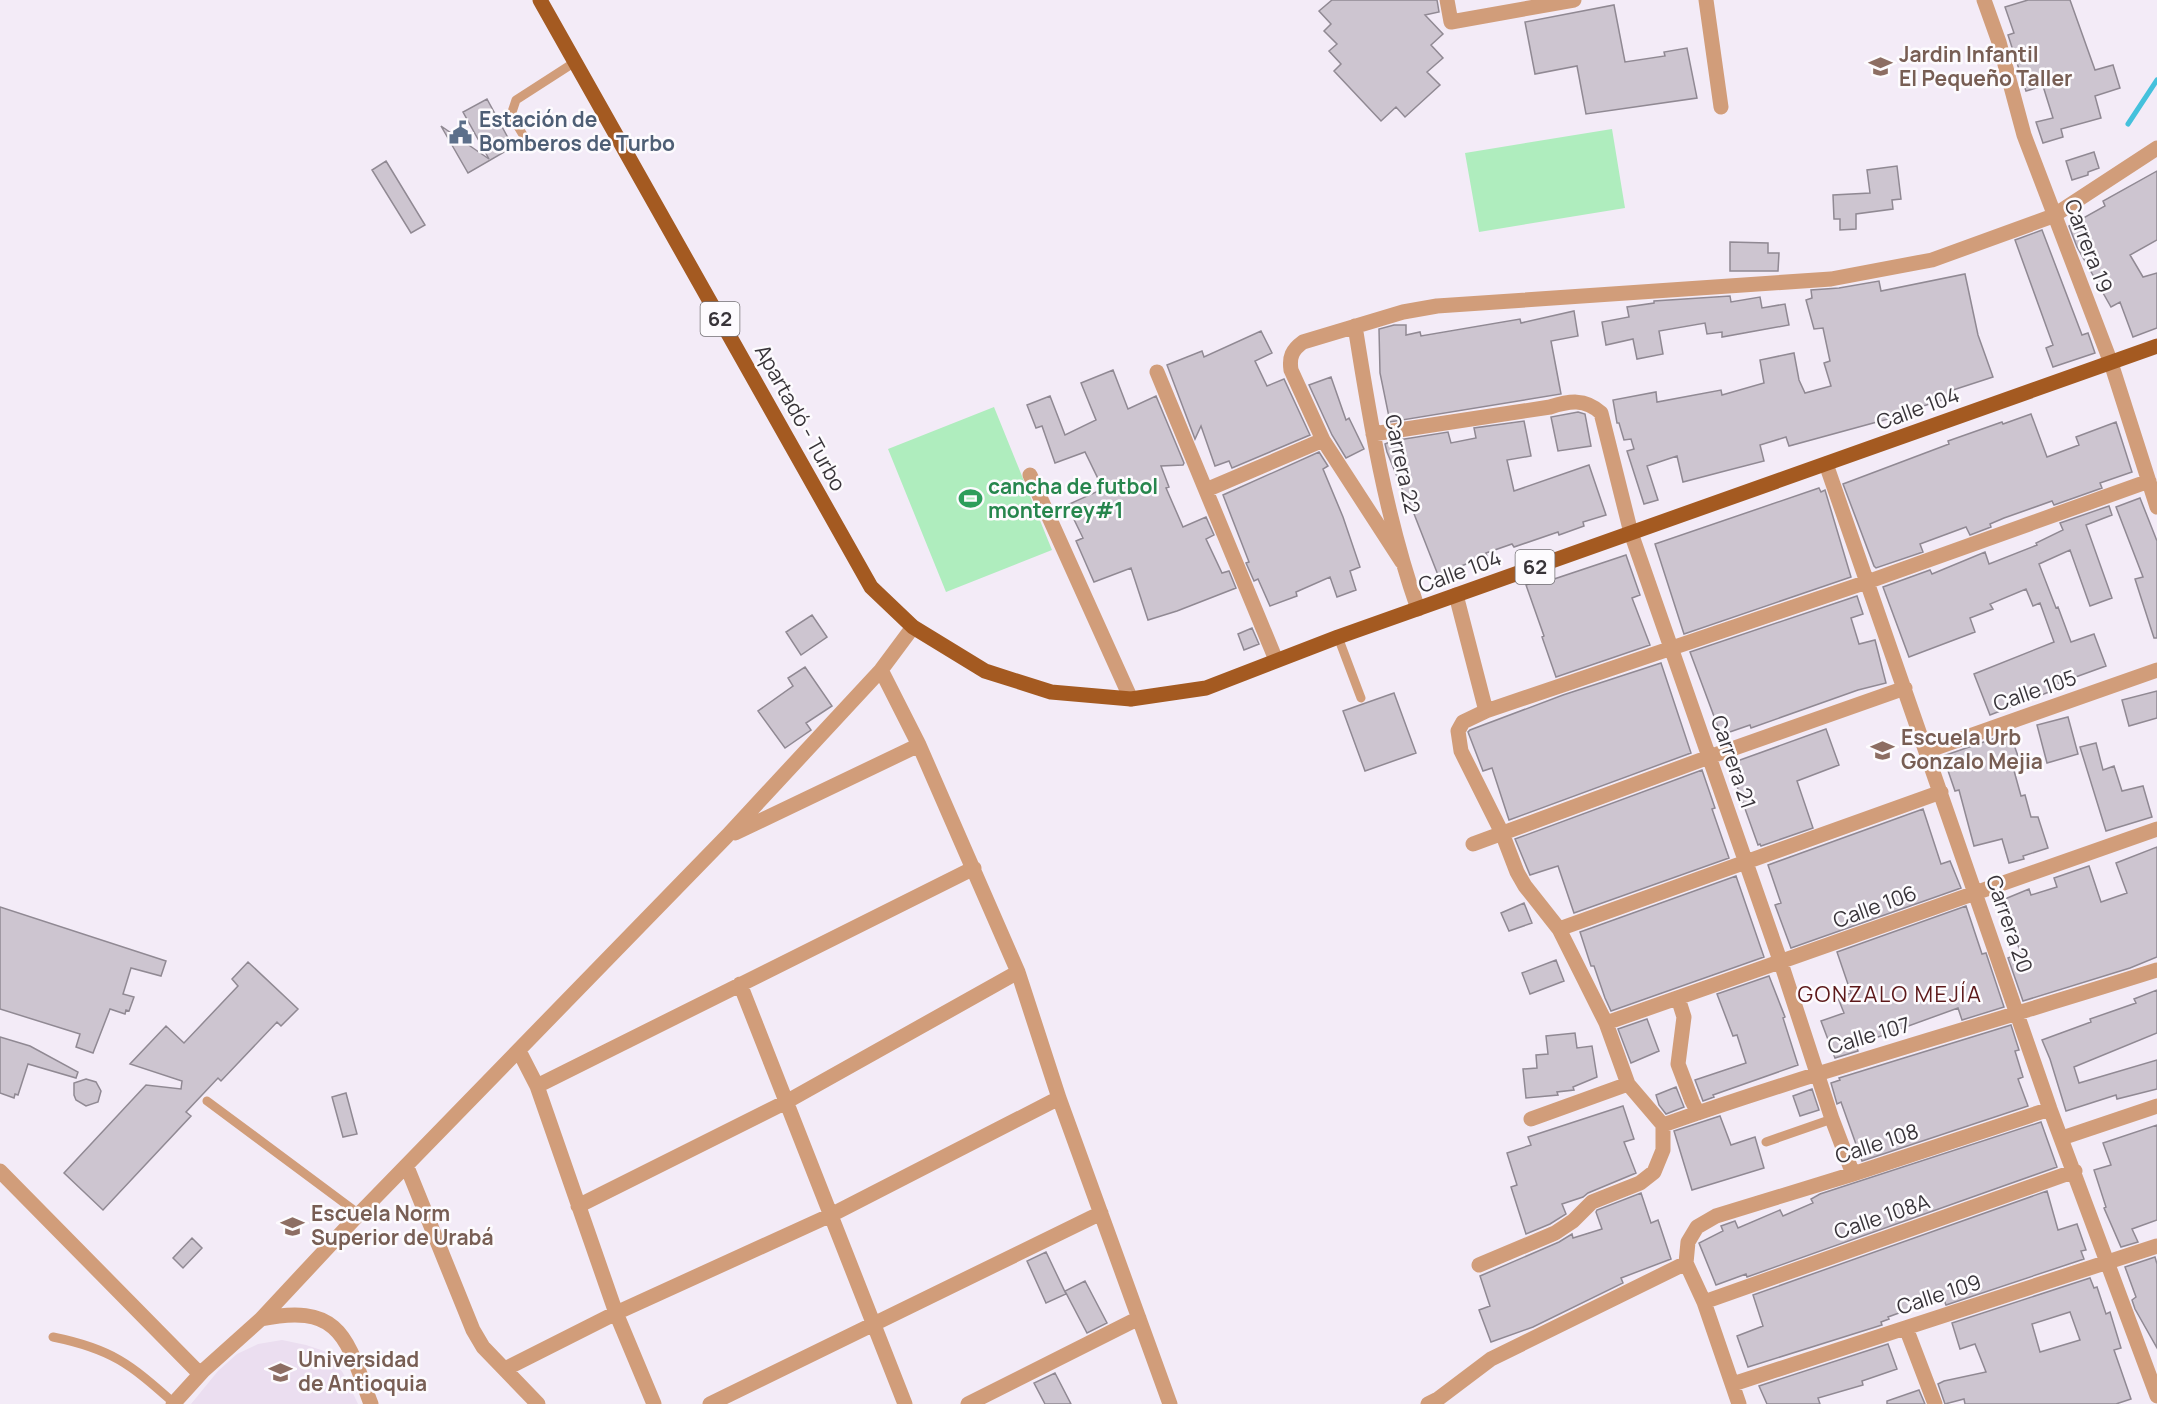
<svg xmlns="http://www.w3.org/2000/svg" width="2157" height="1404" viewBox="0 0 2157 1404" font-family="Manrope,sans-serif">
<rect width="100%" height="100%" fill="#f3ebf7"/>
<path fill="#ebdef0" d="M282,1340l24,5 21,7 16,21 15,31h-167l27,-33 19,-17 21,-10z"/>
<path fill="#afedbe" d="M1612,129l13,79 -146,24 -14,-79z
M994,407l58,143 -106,42 -58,-143z"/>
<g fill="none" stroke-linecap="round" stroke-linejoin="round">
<path stroke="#44c1dc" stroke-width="5" d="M2128,124l29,-44"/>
</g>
<path fill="#cdc5d0" stroke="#908993" stroke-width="1.5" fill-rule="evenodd" d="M1332,0h105l2,12 -14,3 18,19 -12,11 12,13 -16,14 13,13 -35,32 -9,-10 -15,14 -47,-50 7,-7 -12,-13 8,-7 -13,-13 7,-7 -12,-13z
M2028,0h42l25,70 18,-5 7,23 -25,8 6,22 -40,11 2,8 -20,6 -7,-21 17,-4 -10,-32 -17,5 -18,-56 6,-2 -9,-26z
M1614,5l11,57 40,-6 -1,-4 23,-4 10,50 -111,16 -9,-48 -42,8 -10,-52z
M487,99l26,48 -45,26 -27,-47 48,33 -26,-47z
M2094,152l5,16 -11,4v3l-16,5 -6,-19z
M386,161l39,64 -14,8 -39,-63z
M1897,166l4,33 -9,1 1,9 -37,5v15l-16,1v-11h-6l-1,-24 37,-2 -3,-23z
M2157,171v69l-27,15 13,22 14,-4v55l-24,9 -13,-35 -9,5 -34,-60 -8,-21 36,-20 -2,-5z
M2042,230l40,105 6,-2 7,20 -42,14 -7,-19 7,-3 -38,-105z
M1730,242l38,1v10h11l-1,18h-48z
M1965,274l13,61 15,42 -40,13 2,6 -35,11 1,3 -132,36 -3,-9 -26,8 4,16 -39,10 -42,11 -6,-26 -30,10 11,34 -14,4 -17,-53 7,-2 -3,-10 -7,1 -5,-17h-2l-4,-23 43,-8 1,10 64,-12 1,5 42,-12 -4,-23 34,-7 5,27 6,13 26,-7 -7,-23 6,-2 -7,-33 -9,1 -8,-29 6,-2 -1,-8 28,-2 40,-7 2,10z
M1730,296l1,6 29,-5 2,11 23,-4 4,21 -67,12v-5l-15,2 -2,-11 -46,8 4,23 -26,5 -4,-20 -27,6 -4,-23 27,-5 -2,-10 27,-4v-2z
M1574,311l4,25 -27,5 10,53 -171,28 -10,-49 -1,-44 15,-4h12v10l14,-3 1,4 99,-17 1,4z
M1261,331l11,22 -17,8 12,25 17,-7 26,56 -78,33 -3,-7 -14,5 -14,-40 -6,13 -28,-74 35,-14 2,6z
M1113,370l15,39 28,-13 28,67 -1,2 -22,1 8,21 -3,1 17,39 23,-10 8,18 -8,4 16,34 7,-2 7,17 -59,23 -29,9 -17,-52 -37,14 -18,-41 7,-3 -16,-33 36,-16 -18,-37 -30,11 -13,-37 -6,2 -9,-23 23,-9 15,39 31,-15 -15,-37z
M1331,377l15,43 3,-2 15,31 -18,9 -14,-23 -23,-50z
M1578,412l7,2 6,32 -33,5 -7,-34z
M2031,414l16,43 32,-12 -3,-8 40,-15 16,50 -32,11 2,5 -48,17 -2,-4 -48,17 -14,6 1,3 -21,8 -4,-8 -46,17 3,8 -47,16 -2,-2 -31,-82 106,-40 -1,-3 54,-19 1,2z
M1524,421l7,35 -24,4 7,31 75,-26 17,50 -23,7 1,4 -25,9 -1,-3 -44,15 -2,-3 -26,9 1,3 -49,19 -31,-79h-2l-18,-44 -2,-8 7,-3 56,-9 3,11 25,-5 -2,-10z
M1319,452l9,14 -5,3 20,48 17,50 -10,4 6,19 -19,7 -7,-20 -34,15 1,4 -27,10 -12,-27 -4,2 -8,-18 3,-1 -26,-67z
M1819,488l2,4 4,-2 26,87 -167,57 -29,-90z
M2140,498l17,43v97h-3l-19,-59 8,-2 -27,-70z
M2109,506l3,9 -26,10 26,73 -22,8 -20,-56 -31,14 17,44 2,-1 13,35 23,-8 12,32 -58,21 1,5 -59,23 -16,-41 80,-32 -14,-39 -7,3 -7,-17 -36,15 3,5 -23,9 5,14 -66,25 -26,-70 47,-17 2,4 53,-22 4,12 48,-19 -1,-2 27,-13 -3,-7z
M1626,555l14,40 -8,3 18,47 -94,32 -14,-40 2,-1 -18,-51 26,-9 2,3z
M1857,596l6,18 -12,4 8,26 16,-4 11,43 -28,7 -107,38 -1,-3 -29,10 -31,-83z
M812,615l15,22 -26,18 -15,-23z
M1252,628l7,16 -15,6 -6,-16z
M1661,663l30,90 -182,67 -17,-52 -9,3 -15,-39 2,-2 93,-35z
M805,667l27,39 -26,17 5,7 -26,18 -27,-37 35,-25 -5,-8z
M2157,691v27l-28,8 -7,-26z
M1394,693l22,60 -51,18 -22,-60z
M2068,717l10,37 -31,9 -10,-38z
M1826,729l13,36 -42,16 16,47 -52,18 -1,-2 -2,1 -29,-81z
M2010,733l11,32 -8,2 8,29 4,-1 6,22h7l10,31 -25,8 1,3 -15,4 -7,-24 -28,7 -15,-56 -4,1 -12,-35z
M2096,743l7,27 11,-4 8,25 21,-5 9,31 -46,14 -26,-84z
M1702,770l13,38 -3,1 17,49 -155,55 -16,-47 -28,9 -15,-36z
M1923,809l18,55 9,-3 11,27 -170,60 -16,-43 6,-2 -13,-38z
M2157,847v110l-27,11 -107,33 -15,-43 13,-5 -21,-52 29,-12 2,6 26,-8 -3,-9 35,-12 12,36 26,-9 -11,-30z
M1736,876l28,81 -153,54 -6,-13 -11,-32h-3l-11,-34z
M1524,903l8,20 -23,8 -8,-18z
M1966,906l16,48 4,-1 18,54 -42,13 -4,-12 -102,37 2,6 -23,7 -14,-37 23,-8 -6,-15 13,-5 -14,-41z
M0,907l166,54 -5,15 -30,-8 -8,26 11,3 -5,14 -3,-1 -1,4 -15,-5 -17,44 -17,-6 4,-13 -80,-25z
M1556,960l8,21 -34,13 -8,-21z
M248,962l50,47 -17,17 -4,-4 -56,59 -3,-3 -32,34 5,4 -88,94 -39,-37 82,-88 35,4 1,-8 -52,-17 36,-38 18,17 54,-57 -6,-7z
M1769,976l16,41 -2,1 15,47 -85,30 1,2 -11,4 -8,-21 51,-17 -9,-28 -4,1 -16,-42z
M2157,990v43l-83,34 5,16 78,-23v29l-40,10 -1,-4 -50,16 -16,-52 -8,-19 49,-18 -1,-3 46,-16 -2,-4z
M1647,1019l12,32 -28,12 -13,-34z
M2011,1025l8,25 -4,1 8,26 -5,2 10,27 -166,55 -21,-59 -4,2 -6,-21 9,-3 -1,-2z
M1575,1033l2,15 15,-2 5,31 -24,10 1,3 -17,2 1,3 -32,3 -3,-29 14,-1 -1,-13 12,-1 -2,-18z
M0,1037l30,9 48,26 -2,6 -48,-14 -10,31 -3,-1 -1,4 -14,-5z
M86,1079l10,3 5,9 -3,11 -12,4 -10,-6 -2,-5v-12z
M1676,1087l8,20 -18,7 -7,-9 -3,-10z
M1812,1089l7,21 -19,6 -7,-20z
M346,1093l11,41 -14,3 -11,-40z
M1623,1106l11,33 -10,3 12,31 -48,20 -5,4 -21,7 4,10 -16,10 -24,10 -15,-47 6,-2 -10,-32 24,-8 -3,-8z
M1720,1116l11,29 24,-8 9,31 -72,22 -18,-59z
M2041,1122l16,45 -310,110 -1,-3 -30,11 -17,-42 24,-12 -2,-5 14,-5 3,7 42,-18 3,6 30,-13 -2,-4 9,-5z
M2157,1125v95l-25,9 6,13 -17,5 -17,-39 2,-1 -12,-37 17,-5 -8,-22z
M2047,1191l11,39 19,-6 9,26 -5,1 3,8 -138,46 -3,-8 -55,20 1,2 -8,3 1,3 -134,42 -11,-31 26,-10 -10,-31z
M1641,1193l10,30 7,-3 13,39 -50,19 2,5 -90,44 -42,15 -12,-32 11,-4 -10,-30 79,-34 13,-8 1,4 29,-9 -6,-17 1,-2z
M192,1238l10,10 -19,20 -10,-10z
M1046,1252l20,42 -20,9 -19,-42z
M2155,1257l2,7v84l-22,-39 -3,-9 4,-3 -11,-30z
M2090,1278l4,10 3,-1 9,27 4,-2 11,36 -7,2 17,49 -15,5h-151l-1,-5 -19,5 -7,-20 6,-3 42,-9 -11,-28 -15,5 -8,-26zM2070,1312l10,28 -40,12 -8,-28z
M1085,1281l22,42 -20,10 -22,-42z
M1888,1344l9,25 -35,12 1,4 -45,13 2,6h-53l-8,-18z
M1055,1373l16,31h-26l-11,-21z
M1919,1390l6,14h-38v-3z"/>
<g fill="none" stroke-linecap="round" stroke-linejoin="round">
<path stroke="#d19d7a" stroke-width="9" d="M531,148l-20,-33 5,-15 59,-38
M1338,637l23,61
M207,1101l152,113
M1766,1142l66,-23
M53,1337c59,12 77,27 121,66"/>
<path stroke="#d19d7a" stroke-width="15" d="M1447,0l4,22 123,-22
M1706,0l15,107
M1984,0l15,42 25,93 87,228 46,144
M1355,326c15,95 31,192 63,283
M1157,372l119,288
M1373,434l177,-27c19,-6 35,-9 51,6l30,120 150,430 51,156 21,55
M1826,464l224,645 107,287
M1030,475l101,224
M1206,490l117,-50
M1402,562l-79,-122 -32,-70c-2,-13 1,-20 12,-28l100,-30 34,-6 394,-27 101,-19 121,-44 104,-68
M1456,595l30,116
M881,670l38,75 99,227 41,126 111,306
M1927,751l230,-81
M735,833l184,-88
M1473,844l236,-87 196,-69
M1559,929l382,-137
M740,984l165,420
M1678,998l6,19 -6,47 14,37 6,12
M1606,1023l551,-194
M519,1051l18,35 79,227 38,91
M537,1086l437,-218
M1531,1119l97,-35
M1663,1125c163,-57 330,-103 494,-155
M2062,1138l95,-32
M407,1167l66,163 10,17 55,57
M0,1171l200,203
M578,1206l208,-104 232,-130
M1479,1265l76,-32 18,-12 19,-19 48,-19 14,-11 9,-22v-25l-35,-41 -22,-61 -47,-94 -34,-43 -8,-14 -15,-39 -41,-82 -3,-20 5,-9 23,-11 381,-129 282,-101
M1704,1302l371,-131
M261,1319c81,-17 86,21 110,85
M1906,1328l29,76
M505,1369l111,-56 215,-98 228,-117
M1733,1384l424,-138
M173,1404l30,-33 58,-52 98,-105 368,-378 154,-166 32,-43
M710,1404l391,-191
M968,1404l171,-86
M1428,1404l10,-5 53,-40 195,-96
M1739,1404l-35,-102 -18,-39 2,-21 9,-15 19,-11 137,-42 197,-65"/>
<path stroke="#a45a21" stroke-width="15" d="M540,0l331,587 42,40 72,44 66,21 80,7 75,-11 132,-51 819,-291"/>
</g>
<defs>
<symbol id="school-bare" viewBox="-9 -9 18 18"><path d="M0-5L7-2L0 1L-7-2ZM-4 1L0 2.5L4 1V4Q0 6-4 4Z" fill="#8d6e63" stroke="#fdfbfe" stroke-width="2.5" paint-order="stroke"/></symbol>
<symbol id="civic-bare" viewBox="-9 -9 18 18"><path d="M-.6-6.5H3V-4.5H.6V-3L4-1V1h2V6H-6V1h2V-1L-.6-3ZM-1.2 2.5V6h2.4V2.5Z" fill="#5c6f8a" stroke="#fdfbfe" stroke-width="2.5" paint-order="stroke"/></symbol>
<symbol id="stadium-bare" viewBox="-9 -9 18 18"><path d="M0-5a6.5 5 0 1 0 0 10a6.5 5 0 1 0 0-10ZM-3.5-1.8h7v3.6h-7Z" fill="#2e9e5b" stroke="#fdfbfe" stroke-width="2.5" paint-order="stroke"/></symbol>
<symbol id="university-bare" viewBox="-9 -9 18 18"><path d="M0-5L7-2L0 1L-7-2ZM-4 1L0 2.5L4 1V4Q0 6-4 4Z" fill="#8d6e63" stroke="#fdfbfe" stroke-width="2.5" paint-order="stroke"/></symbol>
</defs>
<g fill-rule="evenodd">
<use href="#school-bare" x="1864" y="50" width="33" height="33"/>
<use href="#civic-bare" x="444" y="116" width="33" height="33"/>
<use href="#stadium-bare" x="954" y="482" width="33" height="33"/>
<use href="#school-bare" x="1866" y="734" width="33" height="33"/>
<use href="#school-bare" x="276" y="1210" width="33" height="33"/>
<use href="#university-bare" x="264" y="1356" width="33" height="33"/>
</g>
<g text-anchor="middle" stroke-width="5" stroke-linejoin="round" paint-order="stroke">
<g fill="#fdfbfe" stroke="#737074" stroke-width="1.5">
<rect x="700.5" y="302" width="39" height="34" rx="4.5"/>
<rect x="1515.5" y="550" width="39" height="34" rx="4.5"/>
</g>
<g font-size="20" font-weight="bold" fill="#383439">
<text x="720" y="326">62</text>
<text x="1535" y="574">62</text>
</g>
<g font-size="21" font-weight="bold" fill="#785e54" stroke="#fdfbfe" text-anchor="start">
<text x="1899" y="62">Jardin Infantil<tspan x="1899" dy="24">El Pequeño Taller</tspan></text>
<text x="1901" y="745">Escuela Urb<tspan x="1901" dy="24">Gonzalo Mejia</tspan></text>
<text x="311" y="1221">Escuela Norm<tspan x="311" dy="24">Superior de Urabá</tspan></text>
<text x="298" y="1367">Universidad<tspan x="298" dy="24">de Antioquia</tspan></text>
</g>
<g font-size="21" font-weight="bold" fill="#4e5e75" stroke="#fdfbfe" text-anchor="start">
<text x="479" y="127">Estación de<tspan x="479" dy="24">Bomberos de Turbo</tspan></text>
</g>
<g font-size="21" fill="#383439" stroke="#fdfbfe">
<text transform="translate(2088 246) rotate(69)" y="7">Carrera 19</text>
<text transform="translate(1918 409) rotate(-20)" y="7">Calle 104</text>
<text transform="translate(800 418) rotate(61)" y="7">Apartadó - Turbo</text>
<text transform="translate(1402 464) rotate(78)" y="7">Carrera 22</text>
<text transform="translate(1460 572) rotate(-20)" y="7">Calle 104</text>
<text transform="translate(2035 691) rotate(-19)" y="7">Calle 105</text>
<text transform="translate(1733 762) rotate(71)" y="7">Carrera 21</text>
<text transform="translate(1875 907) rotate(-20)" y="7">Calle 106</text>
<text transform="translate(2009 924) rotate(71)" y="7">Carrera 20</text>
<text transform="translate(1869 1036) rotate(-16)" y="7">Calle 107</text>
<text transform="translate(1877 1144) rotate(-18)" y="7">Calle 108</text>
<text transform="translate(1882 1217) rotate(-19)" y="7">Calle 108A</text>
<text transform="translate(1939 1295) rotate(-18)" y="7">Calle 109</text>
</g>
<g font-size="21" font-weight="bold" fill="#27864d" stroke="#fdfbfe" text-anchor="start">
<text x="988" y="494">cancha de futbol<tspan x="988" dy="24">monterrey#1</tspan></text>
</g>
<g font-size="22" letter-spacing="1.5" fill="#5d191a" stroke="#fdfbfe">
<text x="1890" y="1002">GONZALO MEJÍA</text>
</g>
</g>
</svg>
